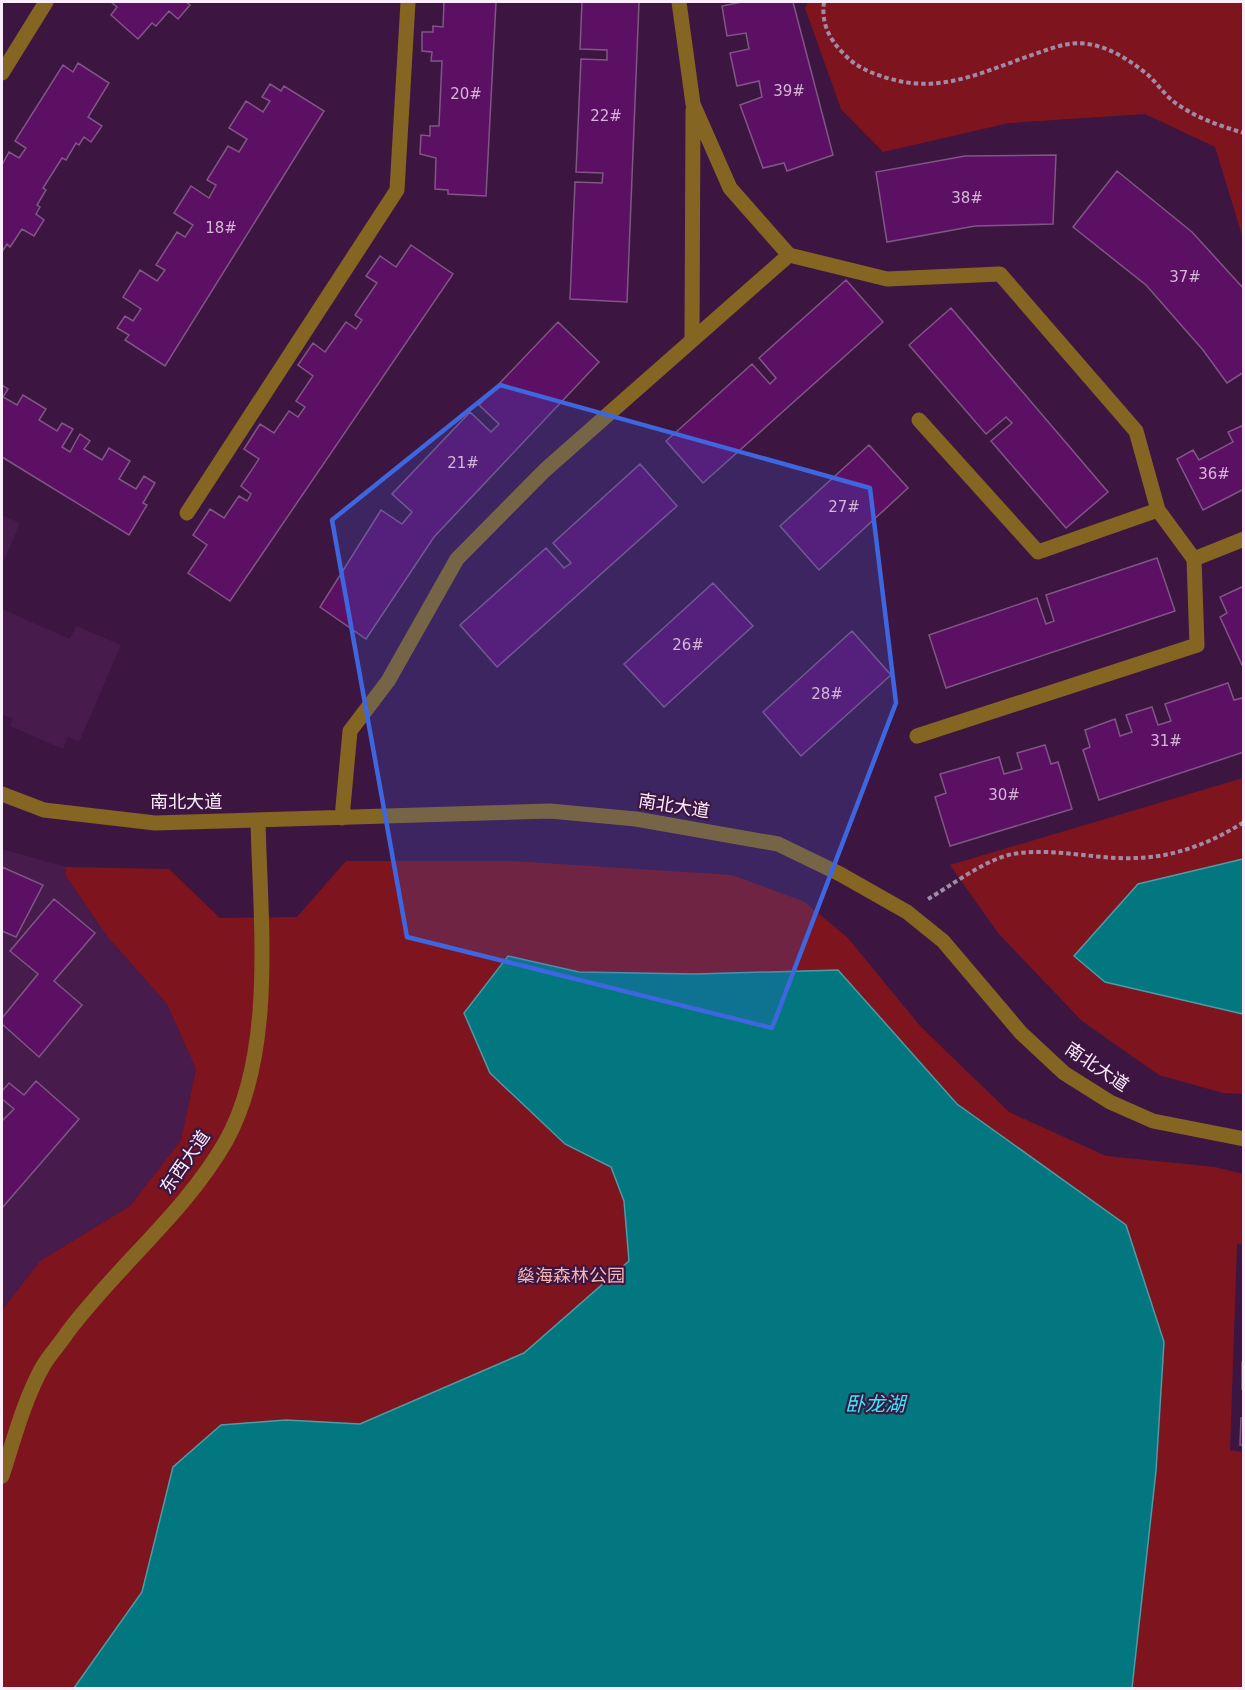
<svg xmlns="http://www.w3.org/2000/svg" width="1245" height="1690" viewBox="0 0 1245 1690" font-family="'DejaVu Sans','Noto Sans SC',sans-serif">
<rect width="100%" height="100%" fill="#3c1641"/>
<path fill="#471b4c" d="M2,515l18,8 -18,42z
M2,609l68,30 6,-13 45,19 -42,97 -11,-5 -5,12 -53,-23 3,-7 -11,-5z
M2,849l64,18v9l41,60 60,68 29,65 -15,71 -51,66 -90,55 -38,49z"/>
<path fill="#7e151e" d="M808,2h435v236l-28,-91 -70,-33 -136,9 -126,29 -42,-43 -36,-101z
M1243,778v316l-20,-1 -64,-18 -77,-54 -84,-88 -48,-68z
M346,861h166l220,14 71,26 44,36 74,90 88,85 97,44 109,11 28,7 1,70h-7l-7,206 13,2v236h-1241v-378l38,-49 90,-55 51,-66 15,-71 -29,-65 -60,-68 -41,-60v-9l103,2 51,49 77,-1z"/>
<path fill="#03777f" stroke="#4e9aa5" stroke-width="1.5" d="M1243,859v155l-138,-32 -31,-26 64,-72z
M508,956l71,16 116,2 143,-4 119,134 169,121 38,117 -8,129 -24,217h-1058l68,-96 31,-125 48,-42 65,-5 74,4 164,-71 105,-92 -5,-60 -13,-34 -46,-23 -75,-71 -26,-60z"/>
<path fill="#5b1064" stroke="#7f5684" stroke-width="1.5" d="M111,2h75l4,3 -12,14 -9,-8 -13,15 -4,-3 -14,16 -27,-24 6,-8z
M444,2h52l-10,194 -38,-2v-4l-13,-1 1,-31 -16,-4 1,-19 9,1v-10h9l3,-65h-11l1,-9 -10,-1v-19h11v-6l10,1z
M582,2h57l-12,300 -57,-3 5,-117 27,1 1,-10 -27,-1 5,-113 26,1v-10l-27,-1z
M742,2h51l40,153 -46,16 -3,-8 -21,5 -23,-63 22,-8 -3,-16 -22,5 -7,-33 19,-4 -3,-16 -19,3 -5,-30z
M78,63l31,20 -21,34 14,9 -11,16 -7,-5 -5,8 -3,-2 -10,17 -4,-2 -19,30 3,2 -9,15 3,2 -4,7 8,6 -10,16 -12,-7 -12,18 -3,-3 -5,8v-87l7,-13 10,6 7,-10 -11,-7 48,-76 10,7z
M270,84l11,7 3,-5 40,25 -159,255 -40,-26 4,-5 -12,-7 8,-12 8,5 8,-12 -18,-12 17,-27 17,11 8,-11 -9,-5 21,-33 8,5 8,-12 -19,-12 17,-27 18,12 7,-13 -9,-5 21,-34 11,6 8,-13 -18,-11 17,-27 17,11 7,-11 -8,-4z
M1056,155l-3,69 -78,2 -88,16 -11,-70 89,-16z
M1117,171l75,61 52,57v83l-17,11 -24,-33 -57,-65 -73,-58z
M411,245l42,29 -223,327 -42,-28 19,-28 -14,-10 17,-26 14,9 15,-22 8,5 4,-7 -10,-8 18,-27 -15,-10 16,-25 14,9 15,-22 9,6 7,-10 -9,-6 17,-25 -15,-11 15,-22 12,9 21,-30 10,7 6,-9 -7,-5 22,-32 -11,-7 14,-20 16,11z
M846,280l37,42 -180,161 -37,-42 86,-77 18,20 6,-6 -17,-20z
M951,308l157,184 -42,36 -75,-87 21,-18 -6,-6 -20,17 -77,-89z
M558,322l41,40 -165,175 -68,102 -46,-32 61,-97 21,14 10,-12 -20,-18 78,-82 21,20 8,-8 -20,-19z
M2,385l6,4 -5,8 14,8 6,-10 23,14 -7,11 18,11 5,-8 11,6 -11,18 8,5 10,-18 10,7 -6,8 18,11 7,-12 21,13 -11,18 17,10 8,-13 11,7 -12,20 4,2 -18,30 -127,-78z
M1244,425v64l-41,21 -26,-51 16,-9 6,10 34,-18 -5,-10z
M869,445l39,43 -89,82 -39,-44z
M640,464l37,42 -180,161 -37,-42 86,-77 18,20 7,-5 -18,-20z
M1157,558l18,53 -229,77 -17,-53 108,-37 9,26 8,-3 -8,-26z
M713,583l40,43 -89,81 -40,-43z
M1244,586v79h-2l-22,-48 7,-4 -7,-16z
M852,631l39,44 -90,81 -38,-44z
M1228,683l6,17 8,-2 2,5v49l-145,48 -16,-50 7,-3 -5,-17 30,-11 5,17 12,-4 -6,-17 26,-8 6,18 13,-4 -6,-17z
M1045,745l6,19 7,-2 14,47 -122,37 -15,-49 11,-4 -6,-19 59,-17 5,17 18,-5 -5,-16z
M2,867l41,18 -27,52 -14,-6z
M54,899l41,34 -41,48 28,24 -43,52 -37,-33v-6l36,-44 -28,-23z
M36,1081l43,38 -77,89v-87l12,-12 -12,-10v-8l7,-8 15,12z
M1242,1362h2v27h-2z
M1241,1418h3v27h-4z"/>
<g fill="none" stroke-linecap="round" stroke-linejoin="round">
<path stroke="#a289a5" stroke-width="4" stroke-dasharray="4.5 3" stroke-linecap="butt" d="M824,2c-3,21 5,37 20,52 13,14 29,20 47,25 52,15 96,-9 144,-25 20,-7 37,-14 58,-9 20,4 39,17 55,30 10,9 18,22 29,29 20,14 43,22 67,29
M928,899c24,-14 58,-40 85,-45 41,-7 82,6 123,4 39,-1 75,-15 108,-36"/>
<path stroke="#856522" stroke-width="15" d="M679,2l14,102 37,84 59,67
M2,73l44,-71
M692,339l1,-229
M919,420l119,132 120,-42
M187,513l210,-323 11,-188
M1194,559l50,-20
M2,794l42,16 111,13 395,-12 86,8 142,25 62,30 67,38 36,29 78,92 43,40 46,29 43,19 91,18
M342,818l8,-87 38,-50 69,-122 88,-89 244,-215 98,24 113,-5 136,157 22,79 36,49 3,86 -280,91
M2,1476c12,-37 22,-76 41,-110 7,-12 17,-22 24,-33 49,-66 118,-120 159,-192 50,-90 34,-221 32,-321"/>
</g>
<path fill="#3e66de" fill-opacity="0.2" stroke="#3e66de" stroke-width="4.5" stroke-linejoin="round" d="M500,385l370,103 26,215 -124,325 -365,-91 -75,-417z"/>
<g text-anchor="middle" stroke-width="4.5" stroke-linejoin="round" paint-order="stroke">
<g font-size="15" fill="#d4b6d7">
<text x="789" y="96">39#</text>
<text x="466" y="99">20#</text>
<text x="606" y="121">22#</text>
<text x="967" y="203">38#</text>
<text x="221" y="233">18#</text>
<text x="1185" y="282">37#</text>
<text x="463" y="468">21#</text>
<text x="1214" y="479">36#</text>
<text x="844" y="512">27#</text>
<text x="688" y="650">26#</text>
<text x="827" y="699">28#</text>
<text x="1166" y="746">31#</text>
<text x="1004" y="800">30#</text>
</g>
<g font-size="18" fill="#fcedfd" stroke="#3c1641">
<text x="186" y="808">南北大道</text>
<text transform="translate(674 806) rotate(9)" y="6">南北大道</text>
<text transform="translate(1097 1067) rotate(34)" y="6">南北大道</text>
<text transform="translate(185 1162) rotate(-55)" y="6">东西大道</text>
</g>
<g font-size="18" fill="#f3b7b3" stroke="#3c1641">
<text x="571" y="1282">燊海森林公园</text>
</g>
<g font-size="20" font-style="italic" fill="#2dedfb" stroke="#3c1641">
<text x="875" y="1411">卧龙湖</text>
</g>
</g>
<rect width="1245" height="1690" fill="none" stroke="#fcedfd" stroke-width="6"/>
</svg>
